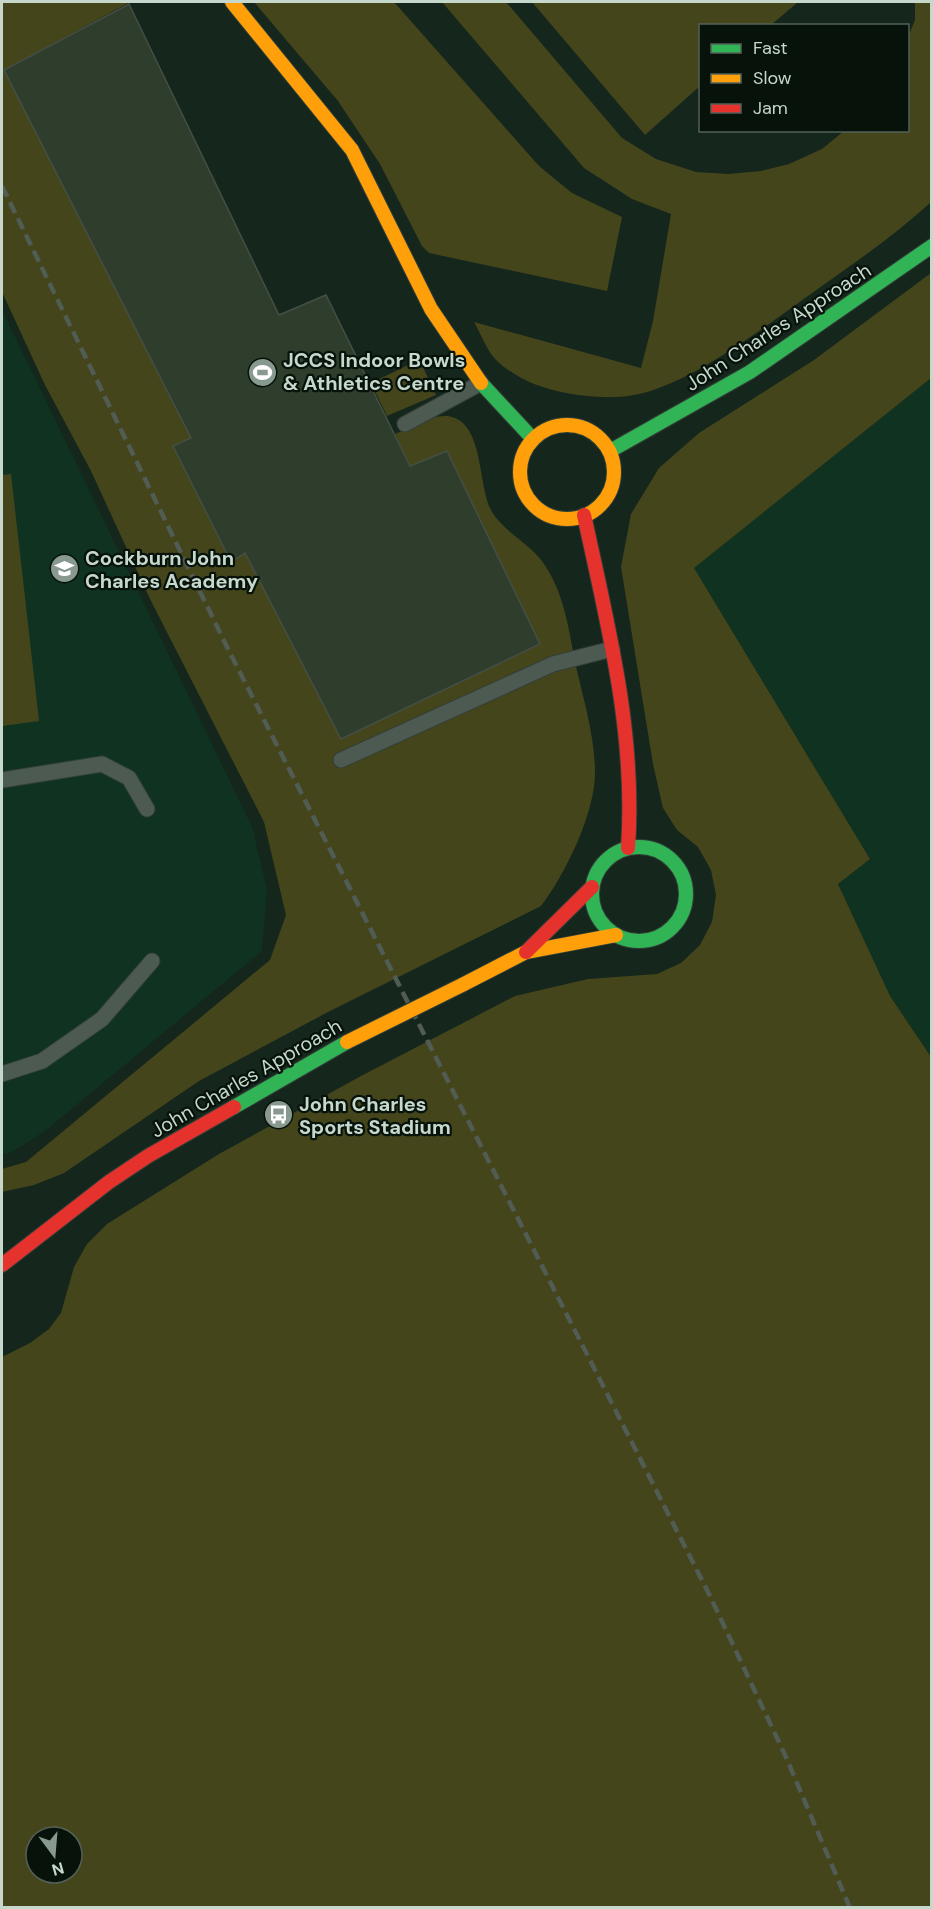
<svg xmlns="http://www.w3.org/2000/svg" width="933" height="1909" viewBox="0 0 933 1909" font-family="'DM Sans',sans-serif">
<rect width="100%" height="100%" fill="#15261d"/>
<path fill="#0f3320" d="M2,310l250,517 15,62 -5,62 -217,180 -33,21 -10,2z
M931,378v679l-41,-61 -52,-112 32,-25 -176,-291z"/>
<path fill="#45451c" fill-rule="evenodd" d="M2,2h128l-126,68 187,368 -18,8 58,115 14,-8 96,186 199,-95 -93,-193 -37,15 -15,-32c16,-7 43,-24 60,-16 29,12 23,70 37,94 14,22 41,33 54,55 18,28 23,62 29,95 8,36 20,74 20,111 0,40 -30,102 -54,133l-213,106 -129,69 -135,92 -30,12 -32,7v-23l24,-7 244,-202 16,-45 -22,-93 -114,-223 -59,-128 -46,-86 -43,-93z
M254,2h140l145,164 33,27 50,24 -15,74 -178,-38 -7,-7 -42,-82 -42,-63z
M442,2h64l116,136 34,21 40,13 32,2 33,-3 28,-7 33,-15 22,-18 64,-1v-93l7,-17v-18h16v200c-38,35 -81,64 -123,94 -45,32 -120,90 -174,99 -22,4 -45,2 -68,-2 -26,-5 -49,-14 -69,-32 -10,-10 -16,-27 -23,-39l167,46 12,-47 18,-107 -39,-15 -48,-31z
M532,2h266l-27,23 -71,1v60l-55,49z
M931,273v105l-237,190 176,291 -32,25 52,112 41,61v850h-929v-550l28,-14 19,-14 12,-16 13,-46 13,-23 20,-20 112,-70 142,-78 154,-80 73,-17 69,-5 24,-11 19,-18 12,-23 4,-27 -5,-25 -13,-23 -21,-17 -14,-22 -10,-44 -32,-197 10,-53 28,-46 40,-35 115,-73zM36,1837h36v36h-36z
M408,365h14l14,30 -49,21 -16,-33z
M11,474l28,247 -37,5v-251z"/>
<path fill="#2f3d2c" stroke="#444f45" stroke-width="1.5" d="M129,4l150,311 47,-20 84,171 37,-15 93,193 -199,95 -96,-186 -14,9 -58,-116 18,-8 -187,-368z"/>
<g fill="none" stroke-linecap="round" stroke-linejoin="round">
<defs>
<path id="lane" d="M405,424l76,-41
M341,760l212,-96 59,-15
M2,780l100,-16 27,14 18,31
M2,1074l40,-13 60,-42 50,-58"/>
<path id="fast" d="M481,383l52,56
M610,451l140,-79 182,-126
M592 894a47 47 0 1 1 94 0a47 47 0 1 1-94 0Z
M234,1107l113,-65"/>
<path id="slow" d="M232,2l120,148 79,159 50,74
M520 472a47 47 0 1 1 94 0a47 47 0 1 1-94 0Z
M462,985l64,-33 90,-17"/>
<path id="jam" d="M584,515c24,111 52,219 44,333
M526,952l66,-65
M2,1265l107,-83 39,-26 86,-49"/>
</defs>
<use href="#lane" stroke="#323f37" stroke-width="17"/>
<use href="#fast" stroke="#323f37" stroke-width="16"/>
<use href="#slow" stroke="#323f37" stroke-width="16"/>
<use href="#jam" stroke="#323f37" stroke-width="16"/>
<use href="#lane" stroke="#4d5a52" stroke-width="15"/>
<use href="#fast" stroke="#30b455" stroke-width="14"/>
<use href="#slow" stroke="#ff9f0a" stroke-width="14"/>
<use href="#jam" stroke="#e5322d" stroke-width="14"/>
<path stroke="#505c54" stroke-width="4.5" stroke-dasharray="12 6" stroke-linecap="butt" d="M2,186l226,463 481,945 77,163 64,151"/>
<defs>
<path id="slow-bridge" d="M347,1042l115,-57"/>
</defs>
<use href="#slow-bridge" stroke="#323f37" stroke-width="16" stroke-linecap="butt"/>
<use href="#slow-bridge" stroke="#ff9f0a" stroke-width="14"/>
</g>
<defs>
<symbol id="stadium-disc" viewBox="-11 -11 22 22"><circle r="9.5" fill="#88998f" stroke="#06120a"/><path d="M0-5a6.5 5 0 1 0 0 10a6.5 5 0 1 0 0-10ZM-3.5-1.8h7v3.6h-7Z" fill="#fff"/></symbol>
<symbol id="school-disc" viewBox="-11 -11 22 22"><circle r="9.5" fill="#88998f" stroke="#06120a"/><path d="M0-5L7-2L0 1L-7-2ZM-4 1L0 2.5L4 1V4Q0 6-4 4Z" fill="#fff"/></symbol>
<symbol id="bus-disc" viewBox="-11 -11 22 22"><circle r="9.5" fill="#88998f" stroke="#06120a"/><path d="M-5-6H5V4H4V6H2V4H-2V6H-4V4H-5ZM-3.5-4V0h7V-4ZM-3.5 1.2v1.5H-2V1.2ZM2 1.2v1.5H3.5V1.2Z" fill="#fff"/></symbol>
</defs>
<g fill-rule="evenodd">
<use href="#stadium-disc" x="246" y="356" width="33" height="33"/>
<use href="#school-disc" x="48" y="552" width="33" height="33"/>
<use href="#bus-disc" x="262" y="1098" width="33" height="33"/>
</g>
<g text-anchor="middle" stroke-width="4.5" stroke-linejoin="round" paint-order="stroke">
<g font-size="20" fill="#c6d7cc" stroke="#06120a">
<text transform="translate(778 327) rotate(-33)" y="7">John Charles Approach</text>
<text transform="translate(246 1078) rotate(-30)" y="7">John Charles Approach</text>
</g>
<g font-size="20" font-weight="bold" fill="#c6d7cc" stroke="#06120a" text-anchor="start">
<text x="283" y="367">JCCS Indoor Bowls<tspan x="283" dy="23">&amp; Athletics Centre</tspan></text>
<text x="85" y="565">Cockburn John<tspan x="85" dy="23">Charles Academy</tspan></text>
<text x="299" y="1111">John Charles<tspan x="299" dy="23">Sports Stadium</tspan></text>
</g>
</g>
<rect width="933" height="1909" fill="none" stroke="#c6d7cc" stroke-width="6"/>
<rect x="699" y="24" width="210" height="108" fill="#06120a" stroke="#536158" stroke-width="1.5"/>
<rect x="711" y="44" width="30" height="9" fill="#30b455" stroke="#536158" stroke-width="1.5"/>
<text x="753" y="54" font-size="18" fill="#c6d7cc">Fast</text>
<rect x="711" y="74" width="30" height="9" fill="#ff9f0a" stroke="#536158" stroke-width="1.5"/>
<text x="753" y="84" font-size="18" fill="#c6d7cc">Slow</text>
<rect x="711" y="104" width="30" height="9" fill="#e5322d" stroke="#536158" stroke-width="1.5"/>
<text x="753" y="114" font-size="18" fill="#c6d7cc">Jam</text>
<g transform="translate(54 1855) rotate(164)"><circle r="28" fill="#06120a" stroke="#536158" stroke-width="1.5"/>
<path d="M0-4.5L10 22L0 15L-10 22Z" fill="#88998f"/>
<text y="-9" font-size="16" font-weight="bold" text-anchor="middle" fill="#c6d7cc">N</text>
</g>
</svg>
